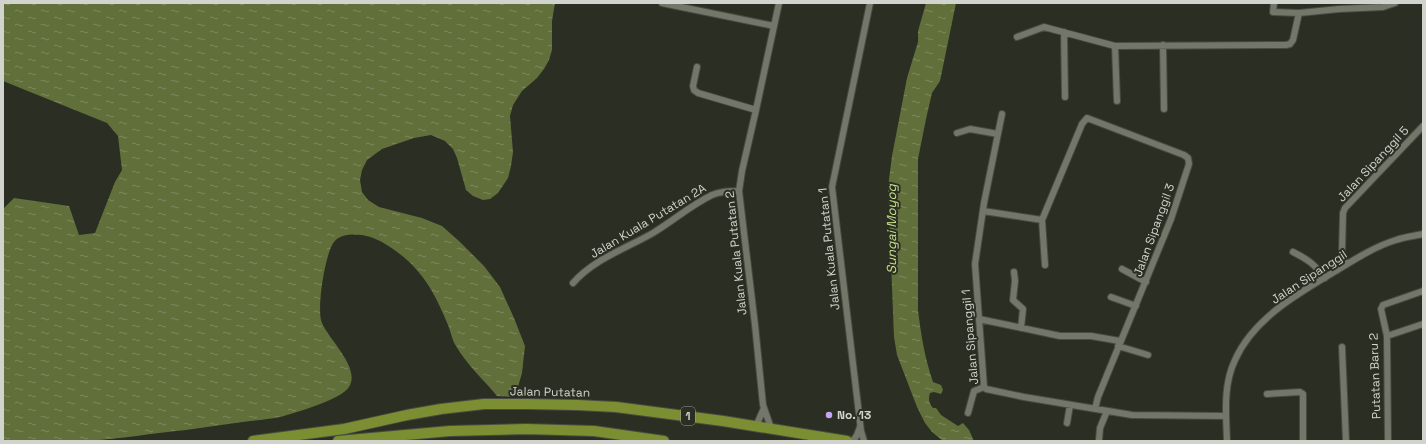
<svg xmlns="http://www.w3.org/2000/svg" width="1426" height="444" viewBox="0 0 1426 444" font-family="'Space Grotesk',sans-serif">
<defs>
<pattern id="water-ripples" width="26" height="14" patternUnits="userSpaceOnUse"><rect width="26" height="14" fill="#616f3b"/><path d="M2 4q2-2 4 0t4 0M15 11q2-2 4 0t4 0" fill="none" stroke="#7e895f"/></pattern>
</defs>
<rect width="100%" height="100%" fill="#2b2e22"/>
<path fill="url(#water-ripples)" d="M3,3h552l-3,18v29l-3,10 -5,9 -7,9 -15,13 -9,14 -3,11 3,36 -2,14 -3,12 -10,15 -8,6 -7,1 -10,-4 -7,-6 -9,-32 -4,-9 -8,-8 -14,-6 -17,3 -32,11 -15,11 -5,10 -2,10 2,12 6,8 11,7 43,11 20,8 18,16 24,24 16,21 14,31 11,28 -3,27 -7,24 -18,-1c-13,-16 -30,-31 -41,-50 -4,-6 -5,-14 -8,-21 -13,-32 -26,-56 -55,-76 -10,-7 -19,-12 -31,-14 -9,-1 -22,-1 -28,7 -9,11 -18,69 -12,81 7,17 39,45 27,64 -7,12 -54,26 -69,30 -10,2 -20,3 -30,4 -22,3 -43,6 -64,9 -33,3 -66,9 -99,11 -28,2 -56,0 -84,0v-232l11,-11 55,8 10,29 16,-2 20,-51 7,-12 -4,-34 -11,-13 -104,-42z
M926,3h30l-16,78 -8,12 -6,26 -8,40v151c3,25 7,49 15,72l8,3 2,5 -2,4 -7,-2 -4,1c-2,6 -1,10 3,15h3l5,7 17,11 5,-3 6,7 5,11h-31l-11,-9 -7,-9 -8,-16 -20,-52 -3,-18 -6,-150 4,-31 15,-78 11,-36v-11z"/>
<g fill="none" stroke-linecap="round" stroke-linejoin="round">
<defs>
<path id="minor" d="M662,3l112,23
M1274,3l-1,9 26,1 40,-4 44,-2 12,-4
M1064,32l1,65
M1017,37l27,-10 71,19 171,-1 4,-1 3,-4 6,-27
M1163,45l1,64
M1115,46l2,55
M697,67l-4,19 1,4 4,3 58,17
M957,133l13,-4 28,5
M983,211l59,9 40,-96 5,-6 97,37 4,3 1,6 -18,55 -73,178 -3,12
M1042,220l3,45
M1293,252c16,8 21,12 32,26
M1346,265l-4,-13 1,-39 2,-5 78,-82
M1122,269l24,13
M1014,272l1,9 -2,19 10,9 -2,19
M573,283c21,-24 54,-35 80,-50 20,-12 38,-28 59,-38 9,-4 18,-4 27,-4
M1111,297l25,9
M979,319l81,17h31l29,5
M1387,336l36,-12
M1118,346l30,9
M1342,347l4,94
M984,387l-9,-123 9,-61 18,-89
M984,387l2,2 38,8 108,18 94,1
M1267,394l33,-2 3,2v47
M968,413l6,-22 10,-4
M1067,423l3,-18
M756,426l8,-18
M771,428l-8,-23 -8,-80 -16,-134 3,-20 14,-61 23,-107
M1099,440l1,-12 7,-17
M853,441l4,-6 3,-8
M864,441l-3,-10 -29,-244 38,-184
M1227,441c-1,-27 -4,-56 8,-81 19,-43 66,-68 104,-91 18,-11 37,-23 57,-29 9,-3 18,-4 27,-6
M1388,441l-1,-105 -6,-27 2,-4 40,-14"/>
<path id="trunk" d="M253,441l91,-12 63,-14 34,-6 43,-5h44l49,1 39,2 107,14 124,20
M338,441l112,-10 76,-2 68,2 70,10"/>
</defs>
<use href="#minor" stroke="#484b41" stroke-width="8"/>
<use href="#trunk" stroke="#484b41" stroke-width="12"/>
<use href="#minor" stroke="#727769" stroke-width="6"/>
<use href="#trunk" stroke="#7b8e31" stroke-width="10"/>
</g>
<circle fill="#c3a7f2" stroke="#2b2e22" stroke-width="1.5" cx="829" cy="415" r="4"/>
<g text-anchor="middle" stroke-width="4" stroke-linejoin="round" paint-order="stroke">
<rect fill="#2b2e22" stroke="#9fa299" stroke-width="1" x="681" y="407" width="14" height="18" rx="3"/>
<g font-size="11" font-weight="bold" fill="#d1d4cc">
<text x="688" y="420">1</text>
</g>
<g font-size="12" fill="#d1d4cc" stroke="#2b2e22">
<text transform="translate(1373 164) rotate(-47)" y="4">Jalan Sipanggil 5</text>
<text transform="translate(648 221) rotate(-31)" y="4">Jalan Kuala Putatan 2A</text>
<text transform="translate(1154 230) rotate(-70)" y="4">Jalan Sipanggil 3</text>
<text transform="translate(829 249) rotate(-96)" y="4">Jalan Kuala Putatan 1</text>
<text transform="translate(736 253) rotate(-96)" y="4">Jalan Kuala Putatan 2</text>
<text transform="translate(1309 277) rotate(-33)" y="4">Jalan Sipanggil</text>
<text transform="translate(970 337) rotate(-95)" y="4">Jalan Sipanggil 1</text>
<text transform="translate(1375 376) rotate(-92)" y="4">Putatan Baru 2</text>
<text transform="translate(550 392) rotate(1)" y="4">Jalan Putatan</text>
</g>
<g font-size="12" font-weight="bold" fill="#d1d4cc" stroke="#2b2e22" text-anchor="start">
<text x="837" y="419">No. 13</text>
</g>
<g font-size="13" font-style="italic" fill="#c8de8d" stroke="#2b2e22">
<text transform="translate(891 229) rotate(-90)" y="5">Sungai Moyog</text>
</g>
</g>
<rect width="1426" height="444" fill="none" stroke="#d1d4cc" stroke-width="8"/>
</svg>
